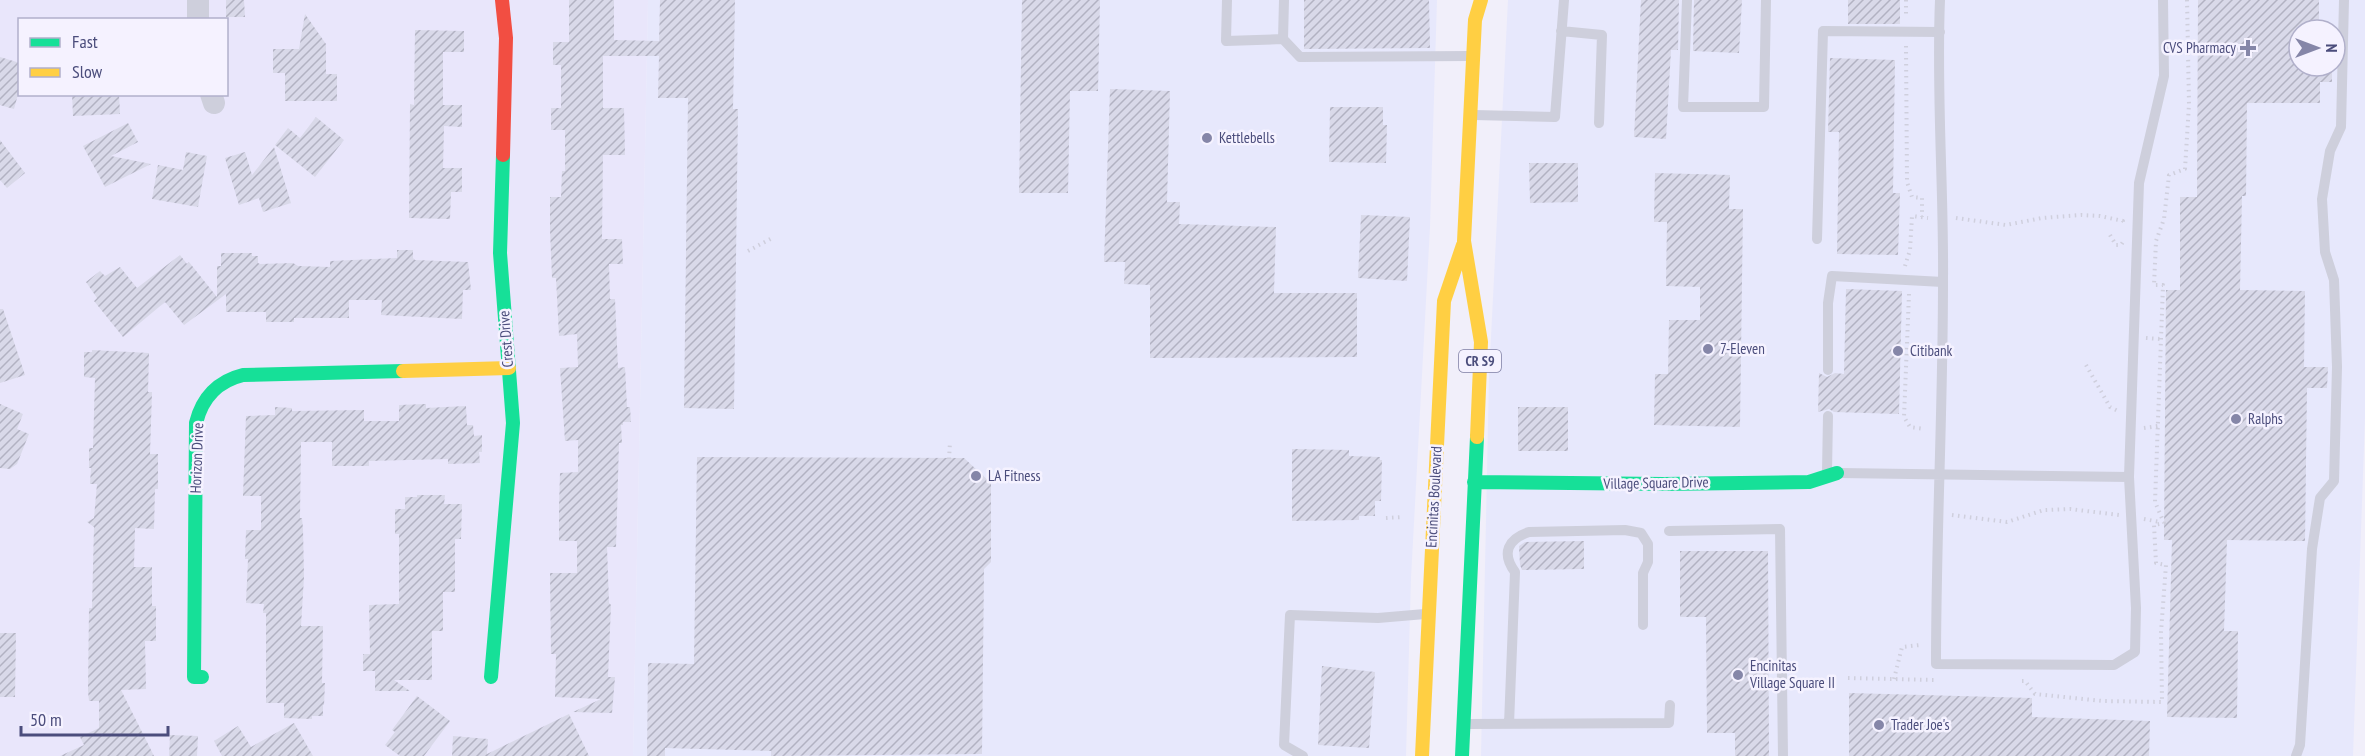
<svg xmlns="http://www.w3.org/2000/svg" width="2365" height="756" viewBox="0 0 2365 756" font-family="'PT Sans Narrow',sans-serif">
<defs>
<pattern id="building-hatch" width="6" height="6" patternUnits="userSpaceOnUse" patternTransform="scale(1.5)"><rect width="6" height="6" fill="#d9d9e9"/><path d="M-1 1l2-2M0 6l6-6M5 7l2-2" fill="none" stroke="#b2b2c2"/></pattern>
</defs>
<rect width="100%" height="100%" fill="#f1effa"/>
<path fill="#e9e6fb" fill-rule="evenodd" d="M0,0h648l-15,756h-633zM20,20h206v74h-206z"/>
<path fill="#e7e8fc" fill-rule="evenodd" d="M648,0h789l-7,227 -19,351 -5,178h-773z
M1508,0h857v418l-12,338h-872l8,-379zM2299,30h36v36h-36z"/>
<path fill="url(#building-hatch)" d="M226,0h18l1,17h-19z
M569,0h45v40l45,1 1,-41h75l-2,109h5l-4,300 -50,-1 4,-310h-30l1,-42h-56v52h21l1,47h-22l-1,84h20l1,25h-14l1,35h5l3,69 7,-1 2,40h3l1,15h-8v3h-2l1,18h-3l-3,104h-9l2,56 2,2 -3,72h7l-3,36 -39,-1 28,-13 -46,-2 1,-43h-5l-1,-81h27v-32h-18v-34l1,-34 18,-1v-32l-13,1 -5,-73 18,-1 -1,-33 -18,2 -3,-58h-4l-2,-48v-33h11l1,-26h3v-41h-14v-22h10v-43h-8v-23h16z
M1022,0h78l-2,91h-28l-2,102h-49z
M1304,0h125l1,48 -126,1z
M1641,0h38l-1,50h-7l-5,89 -32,-2z
M1694,0h48l-3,53 -46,-2z
M1848,0h52v24h-52z
M2198,0h121v30h-20v36h33v16h-12v21h-73l-1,93h-4l-2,94 65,1 -1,76h24l-1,21h-20l-2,153 -78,-1 -3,91h14l-1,87 -70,-1 5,-177h-8l2,-250h14v-93h17z
M305,14l21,30v30h11v27h-52v-28h-12v-24h26z
M415,30l49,1v21h-21v53h19v22l-18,-1 -1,42h19v24h-11l-1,27 -41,-1 1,-114 4,1z
M0,57l20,6v24l-6,22 -14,-4z
M1830,58l65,2 -2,133h7l-2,62 -61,-1 2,-122h-11z
M1110,89l60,2 -3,111h13l-1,22 97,3 -2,66h83v64l-207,1v-73l-26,-1 1,-22h-21z
M72,94h47l1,20 -47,2z
M1330,107h53v18h4l-1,38 -57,-1z
M316,117l28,23 -29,37 -40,-32 13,-17 12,10z
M128,123l10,19 -27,14 40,8 -46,23 -22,-41z
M0,140l25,33 -18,15 -7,-8z
M274,147l17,56 -28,9 -4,-14 -20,7 -14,-47 20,-6 7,23z
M186,152l21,4 -9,51 -46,-8 6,-34 25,5z
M1529,163h49v39l-48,1z
M1655,173l75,2 -1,34h14l-3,218 -86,-2 1,-51h13l1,-54h31v-33l-34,-1 1,-64h-13z
M1361,215l49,2 -3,64 -49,-3z
M397,250h16v8l2,2 53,2 3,28h-8l-1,29 -81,-4 1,-15h-33v18h-55v4h-28v-10h-40v-18l-42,31 -19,-23 -42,35 -29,-36 3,-3 -11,-16 14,-11 5,5 15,-9 17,21 43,-33 7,9 2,-2 28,35v-31h4v-13h31v3h6v7l2,1 33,-1 5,3 32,1v-6l67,-3z
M1846,289l56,2 -3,123 -65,-2 -5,-3 -11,3 1,-39 8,4 8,-4 9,1z
M0,309h3l22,66 -25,8z
M92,350l57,3 -1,39h4l-2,62h8v35h-3l-1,40 -19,-1 -1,39h18v39h4v35h-11l1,48 -25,1 33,66h-94l24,-11 -4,-8 19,-9v-27h-10l-1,-10 1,-83h3l2,-81 -7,-5 7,-4 3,-34h-7l1,-16h-2v-20h4l2,-70 -11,-1v-25h8z
M0,404l23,10 -6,15 12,5 -12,30 -7,5 -10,-1z
M426,404v4l40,-2 1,19h6l1,11 8,-1v17h-3l1,11 -32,1v-5l-79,2v5h-37v-24h-31l-1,76h2l1,11 1,48 -3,49h22l-1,57h3l-1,22h-1v11h-11v3l-28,-1v-15h-18v-90h-3l1,-9 -18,-1 2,-44h-3l1,-29h15v-34h-18l3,-80 29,-1v-8l17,1v3l72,-1v11h35v-16z
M1518,407h50v44h-50z
M1292,449l57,1v6l31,1v3h2l-1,41h-6v15h-16v4l-67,1z
M697,457l267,1 27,25v79l-7,7 -2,185 -211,2v-5l-106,-3v8h-18l1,-93 46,1z
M417,495h28l-1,9h18l-1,35h-6v53h-12v39h-11v49h-38l16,11h-35v-20h-12v-17h7l-1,-49 30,-1v-70h-4v-25h10v-12h12z
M1584,541v28l-62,1 -2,-5 -1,-19 6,-4z
M1680,551h88l1,205h-34v-23h-28l-1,-116h-26z
M0,633h16l-1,64h-15z
M1322,666l53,6 -6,76 -51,-3z
M1849,693l183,5v19l118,4 -1,35h-300z
M417,696l33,25 -26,35h-24l-15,-11 10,-13 -3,-2z
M569,714l20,42h-137l1,-20 35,3 -1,15z
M294,723l19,33h-91l-8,-15 24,-15 13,21z
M170,735l28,1 -1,20h-28z"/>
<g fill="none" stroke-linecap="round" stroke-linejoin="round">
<path stroke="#cfcfdd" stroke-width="4" stroke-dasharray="1.5 4.5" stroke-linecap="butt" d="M1906,0v17
M1906,46l1,136 5,15 10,1v19
M1956,218l50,7 36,-7 39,-3 19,1 23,5v2
M2110,235l6,10h5l2,-3
M748,251l26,-14
M1905,266l5,-16 2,-34 16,2
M1909,294l-5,123 6,10 15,2
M2146,338l14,1
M2086,365l24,42 8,4
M2144,428l14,-2
M949,459l1,-17
M1952,515l55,7 37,-12 26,-1 49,6
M1386,518l16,-1
M2144,519l16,3
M1848,678l86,2
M1894,679l8,-32 18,-2v-2
M2022,681h3l10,13 68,7 59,1 -1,-70 5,-67 -10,-2 -2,-38 10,-2 -9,-21 8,-217h-9l2,-44 8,-22 5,-44 16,-6 4,-65 -2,-104"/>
<path stroke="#cecfdc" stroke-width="10" d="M1227,0l-1,41 57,-2 1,-39
M1687,0l-4,107h81l2,-107
M1940,0c-4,94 4,188 3,282 0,127 -7,254 -7,382l178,1 21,-13 1,-44 -7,-131 10,-294 25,-107 -1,-76
M1561,31l41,4 -3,88
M1283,39l17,18 170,-1
M1474,115l81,2 9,-117
M1817,239l6,-208 117,1
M1828,370v-67l4,-27 111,6
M1827,472l1,-56
M1840,473l289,4
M1669,531l111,-2 3,227
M1467,724l202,-1 1,-18
M1509,724l6,-152c-14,-19 -7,-33 14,-40l96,-2 16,3 7,11v18l-5,11v52
M1303,756l-19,-11 6,-130 88,3 47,-4
M2296,756l4,-11 12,-196 8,-51 14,-17 3,-114 -3,-87 -9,-28 -3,-53 8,-48 11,-24 3,-127"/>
<path stroke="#cecfdc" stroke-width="22" d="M198,0v20
M211,94l3,9"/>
<path stroke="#16e098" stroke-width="14" d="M1474,482l189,2 146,-2 28,-9
M202,677h-8l2,-254c6,-25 22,-42 47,-48l160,-4
M491,677l22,-254 -13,-170 3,-98
M1462,756l15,-319"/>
<path stroke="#ffcf43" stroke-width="14" d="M403,371l106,-3
M1477,437l4,-95 -17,-101 11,-221 6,-20
M1422,756l22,-455 19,-56"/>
<path stroke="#f24e42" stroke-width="14" d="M502,0l4,38 -3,117"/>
</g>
<g fill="#8586a8" stroke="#f5f2ff" stroke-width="2">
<path d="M2245 39h6v6h6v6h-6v6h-6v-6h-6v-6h6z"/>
<circle cx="1207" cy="138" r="6"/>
<circle cx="1708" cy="349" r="6"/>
<circle cx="1898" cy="351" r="6"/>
<circle cx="2236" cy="419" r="6"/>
<circle cx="976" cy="476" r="6"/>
<circle cx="1738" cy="675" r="6"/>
<circle cx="1879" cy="725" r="6"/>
</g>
<g text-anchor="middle" stroke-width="5" stroke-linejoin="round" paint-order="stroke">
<rect fill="#f5f2ff" stroke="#7e7ea3" stroke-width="1.5" x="1459" y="350" width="42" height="22" rx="4.5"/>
<g font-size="14" font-weight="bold" fill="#4b4d7c">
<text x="1480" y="366">CR S9</text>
</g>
<g font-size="15" fill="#4b4d7c" stroke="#f5f2ff" text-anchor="start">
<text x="2236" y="53" text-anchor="end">CVS Pharmacy</text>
<text x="1219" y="143">Kettlebells</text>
<text x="1720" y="354">7-Eleven</text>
<text x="1910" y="356">Citibank</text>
<text x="2248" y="424">Ralphs</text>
<text x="988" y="481">LA Fitness</text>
<text x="1750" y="671">Encinitas<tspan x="1750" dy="17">Village Square II</tspan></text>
<text x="1891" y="730">Trader Joe's</text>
</g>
<g font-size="15" fill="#4b4d7c" stroke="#f5f2ff">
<text transform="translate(506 339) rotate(-94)" y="5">Crest Drive</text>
<text transform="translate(197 458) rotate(-88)" y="5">Horizon Drive</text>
<text transform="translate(1656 483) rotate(-1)" y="5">Village Square Drive</text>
<text transform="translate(1434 497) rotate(-87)" y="5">Encinitas Boulevard</text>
</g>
</g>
<rect x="18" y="18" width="210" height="78" fill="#f5f2ff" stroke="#b1b0cb" stroke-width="1.5"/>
<rect x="30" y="38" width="30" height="9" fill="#16e098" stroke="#b1b0cb" stroke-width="1.5"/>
<text x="72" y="48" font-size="18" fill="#4b4d7c">Fast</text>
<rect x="30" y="68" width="30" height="9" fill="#ffcf43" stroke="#b1b0cb" stroke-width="1.5"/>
<text x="72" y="78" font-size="18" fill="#4b4d7c">Slow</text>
<g transform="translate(2317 48) rotate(90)"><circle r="28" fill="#f5f2ff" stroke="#b1b0cb" stroke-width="1.5"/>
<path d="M0-4.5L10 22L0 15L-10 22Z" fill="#8586a8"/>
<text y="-9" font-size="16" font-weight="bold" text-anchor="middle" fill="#4b4d7c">N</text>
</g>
<path d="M21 726v9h147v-9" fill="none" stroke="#4b4d7c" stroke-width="3"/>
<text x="30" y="726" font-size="18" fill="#4b4d7c" stroke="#f5f2ff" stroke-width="4.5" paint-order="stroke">50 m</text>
</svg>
